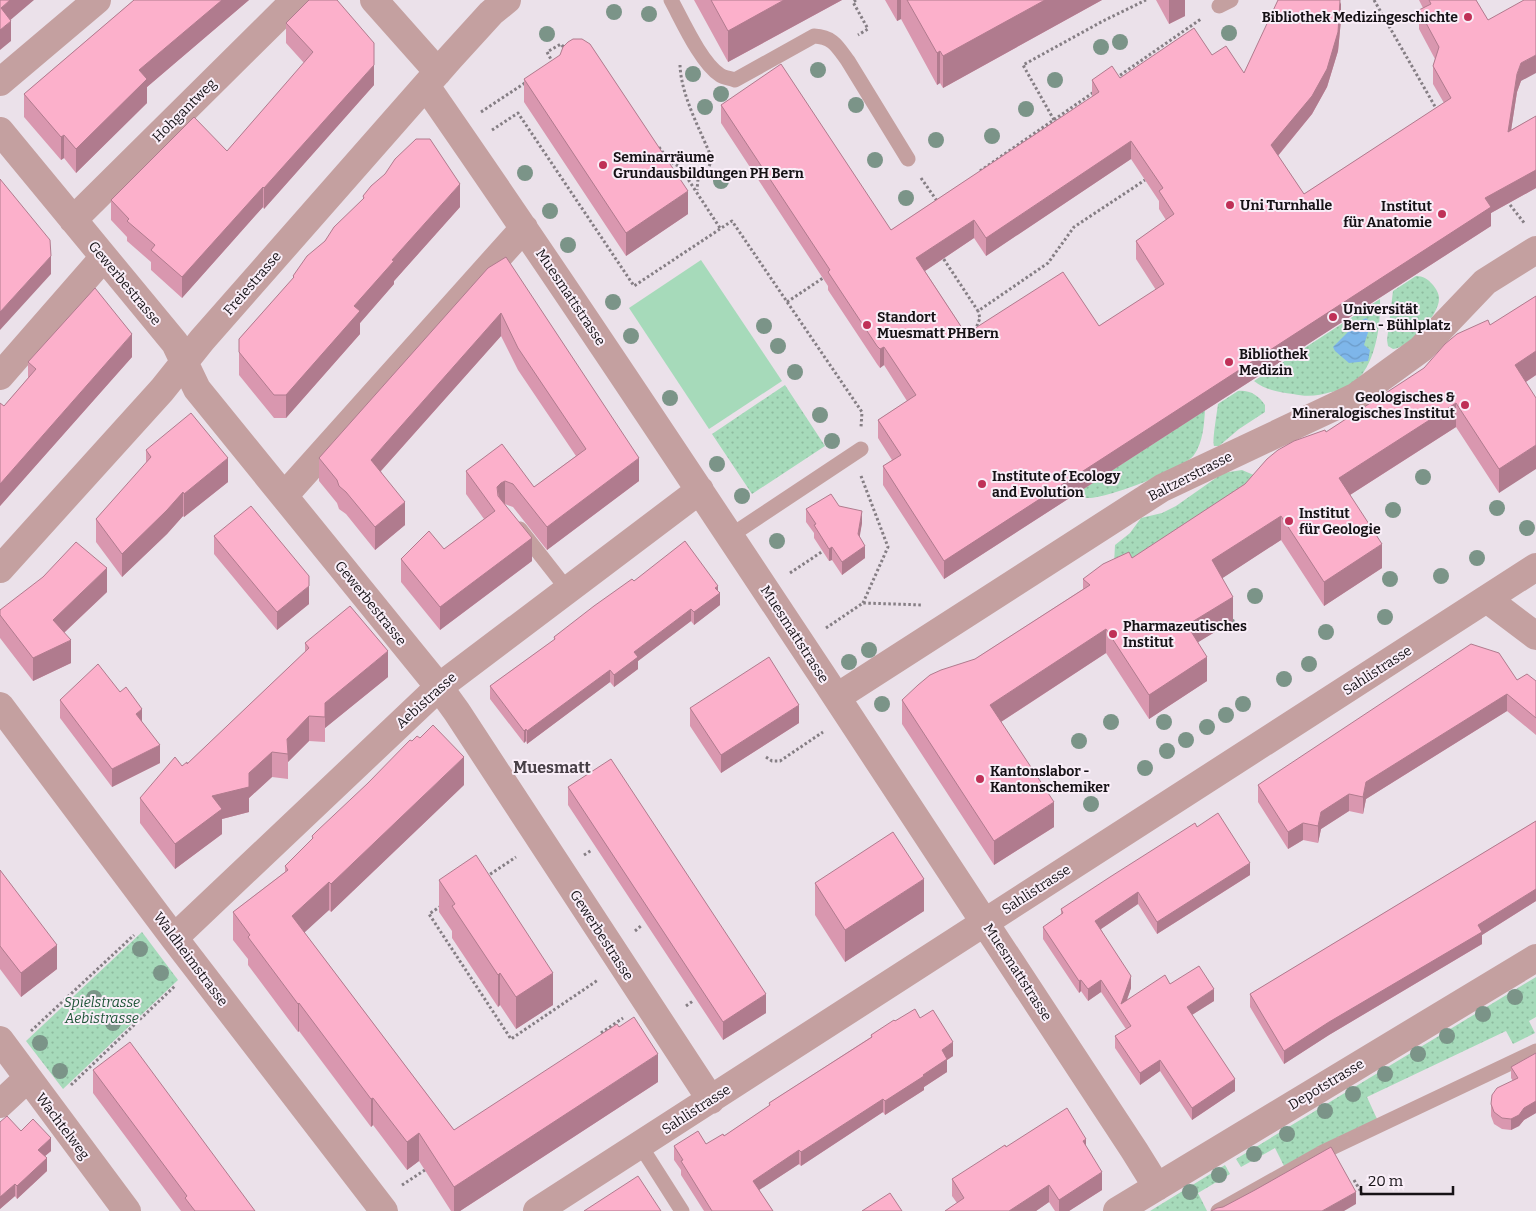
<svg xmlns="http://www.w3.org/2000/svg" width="1536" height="1211" viewBox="0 0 1536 1211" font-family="Bitter,serif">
<defs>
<pattern id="grass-dots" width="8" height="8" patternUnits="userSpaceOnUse" patternTransform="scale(1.25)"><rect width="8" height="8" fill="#a6daba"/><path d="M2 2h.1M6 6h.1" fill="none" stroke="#8eba9f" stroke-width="1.8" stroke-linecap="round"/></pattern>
<pattern id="water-waves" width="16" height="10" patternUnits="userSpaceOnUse" patternTransform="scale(1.25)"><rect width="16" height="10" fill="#7eb6ea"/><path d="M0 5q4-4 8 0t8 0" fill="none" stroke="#6c9bc8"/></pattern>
</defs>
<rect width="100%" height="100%" fill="#ebe1ea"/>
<path fill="url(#grass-dots)" d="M1416,276c7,0 12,3 17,9 3,4 6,8 6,14 0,16 -30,49 -46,50l-5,-3 -1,-6 6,-49z
M1380,299c1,28 -5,75 -34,89 -5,2 -10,3 -15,4 -12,4 -25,5 -38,2 -14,-2 -28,-4 -39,-13z
M785,385l40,61 -73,48 -40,-60z
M1238,391c12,-1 20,4 27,14v7l-26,17 -20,17h-5c-2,-5 3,-33 4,-42z
M1205,410c-1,15 -2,32 -11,45 -10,14 -90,45 -107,43 -5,0 -7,-2 -10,-5z
M1242,470l14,6 -122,100 -20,-12 1,-19 15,-12 11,-15 21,-5 14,-7 47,-33z
M142,932l36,48 -115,109 -37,-48z
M1536,977v40l-7,4 6,12 -22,11 -7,-13 -139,66 10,22 -93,47 -9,-18 -34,19 -5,-8z
M1225,1165l5,9 -32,19 9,18h-57z"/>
<path fill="#a6daba" d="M701,260l81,121 -73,48 -80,-121z"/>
<path fill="url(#water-waves)" d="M1366,318l5,5 -7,22 6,5 -2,11 -19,2 -14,-12 -2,-4 24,-24z"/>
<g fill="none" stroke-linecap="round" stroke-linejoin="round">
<path stroke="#857e84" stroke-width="3" stroke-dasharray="2.5 2.5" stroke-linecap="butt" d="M856,0l-3,2 15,27 -10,6
M1374,0l63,110
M553,63l-6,-11 14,-8 4,5
M680,65c1,31 21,66 32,94l-4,10 -10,10 -1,11
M1116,78l85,-59
M481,112l47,-31
M1054,120l-31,-55 80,-44 43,-21
M492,130l26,-17 116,173 98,-65 130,191 -1,15
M659,147l10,14 11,6 40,61
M980,171l114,-79
M921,178l16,23
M1507,201l18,23
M941,255l37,56 70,-48 26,-36 71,-47
M787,302l39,-26
M975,331l5,-13 -2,-7
M861,476l27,71 -25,56
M790,573l33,-22
M826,628l37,-25 59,2
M766,757l6,4h8l43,-29
M584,855l8,-5
M486,877l30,-20
M441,906l-12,8 82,125 87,-59
M635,931l7,-6
M686,1006l7,-5
M31,1031l103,-96
M601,1033l22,-15
M71,1085l104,-99
M1354,1180l10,17
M402,1185l26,-17"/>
<path stroke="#c4a0a0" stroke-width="15" d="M671,0c11,20 30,63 49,75 4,3 10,3 15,5l79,-44c19,1 23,10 34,25l60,98
M1219,6l12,-6
M520,529l47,60
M730,536l131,-87
M640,1145l42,66
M1218,1211l105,-59 213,-101"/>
<path stroke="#c4a0a0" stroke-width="28" d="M374,0l64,72
M0,82l97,-82
M426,86c134,193 264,390 394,586 105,159 210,318 314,478l23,37
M0,131l175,212 22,46 242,298 18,25 254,388
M73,220l222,-220
M0,376l104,-119
M284,496l240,-268
M0,569l162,-179 40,-50 248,-282 41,-45 16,-13
M1487,599l49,37
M837,697l325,-209 193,-91 66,-48 64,-67 51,-32
M0,706l174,232 210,273
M174,938l265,-251 261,-197
M0,1040l127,171
M0,1104l28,-26
M537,1211l999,-644
M1117,1211l419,-253"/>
</g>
<g fill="#7b9488">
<circle cx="614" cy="12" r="8"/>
<circle cx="649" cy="14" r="8"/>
<circle cx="1229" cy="33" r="8"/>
<circle cx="547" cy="34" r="8"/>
<circle cx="1120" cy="42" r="8"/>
<circle cx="1101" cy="47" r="8"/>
<circle cx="818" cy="70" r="8"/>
<circle cx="693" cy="74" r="8"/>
<circle cx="1055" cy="80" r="8"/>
<circle cx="721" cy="94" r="8"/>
<circle cx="856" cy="105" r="8"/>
<circle cx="705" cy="107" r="8"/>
<circle cx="1026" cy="109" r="8"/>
<circle cx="992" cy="136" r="8"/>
<circle cx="936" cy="140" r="8"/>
<circle cx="875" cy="160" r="8"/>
<circle cx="525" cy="173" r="8"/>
<circle cx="721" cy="181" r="8"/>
<circle cx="906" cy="198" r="8"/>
<circle cx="550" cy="211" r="8"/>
<circle cx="568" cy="245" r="8"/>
<circle cx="613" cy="302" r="8"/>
<circle cx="764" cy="326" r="8"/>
<circle cx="631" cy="336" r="8"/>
<circle cx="778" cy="346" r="8"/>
<circle cx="795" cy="372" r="8"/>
<circle cx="670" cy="398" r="8"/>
<circle cx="820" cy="415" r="8"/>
<circle cx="832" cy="441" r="8"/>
<circle cx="717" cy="464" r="8"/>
<circle cx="1423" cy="477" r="8"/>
<circle cx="742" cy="496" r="8"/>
<circle cx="1497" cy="508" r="8"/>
<circle cx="1393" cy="510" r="8"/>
<circle cx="1527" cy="528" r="8"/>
<circle cx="777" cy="541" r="8"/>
<circle cx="1477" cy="558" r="8"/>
<circle cx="1441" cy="576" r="8"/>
<circle cx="1390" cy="579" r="8"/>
<circle cx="1255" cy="596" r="8"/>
<circle cx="1385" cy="617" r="8"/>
<circle cx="1228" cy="625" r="8"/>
<circle cx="1326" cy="632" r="8"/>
<circle cx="869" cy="650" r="8"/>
<circle cx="849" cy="662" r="8"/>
<circle cx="1309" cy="664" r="8"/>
<circle cx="1284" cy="679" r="8"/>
<circle cx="882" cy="704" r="8"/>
<circle cx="1243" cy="704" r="8"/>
<circle cx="1226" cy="715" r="8"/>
<circle cx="1111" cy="722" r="8"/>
<circle cx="1164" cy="722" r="8"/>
<circle cx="1207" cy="727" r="8"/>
<circle cx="1186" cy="740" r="8"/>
<circle cx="1079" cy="741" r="8"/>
<circle cx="1167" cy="751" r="8"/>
<circle cx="1145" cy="768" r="8"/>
<circle cx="1091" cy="804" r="8"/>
<circle cx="140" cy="949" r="8"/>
<circle cx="161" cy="973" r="8"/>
<circle cx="1515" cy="997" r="8"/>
<circle cx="94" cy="998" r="8"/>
<circle cx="1483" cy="1014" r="8"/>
<circle cx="113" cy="1023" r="8"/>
<circle cx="1447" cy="1036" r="8"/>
<circle cx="40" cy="1043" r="8"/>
<circle cx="1418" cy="1054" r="8"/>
<circle cx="60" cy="1071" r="8"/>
<circle cx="1385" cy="1074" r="8"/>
<circle cx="1353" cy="1094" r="8"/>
<circle cx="1325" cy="1111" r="8"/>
<circle cx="1287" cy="1134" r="8"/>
<circle cx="1254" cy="1154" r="8"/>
<circle cx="1219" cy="1175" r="8"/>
<circle cx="1190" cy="1192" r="8"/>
</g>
<path fill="#d997af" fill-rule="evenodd" d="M134,0h115l-102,87v16l-71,70 -12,-15 -3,2 -37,-43v-23z
M694,0h148l-114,62z
M885,0h217l-159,88 -3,-5 -3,2 -36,-66 -4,2z
M1156,0h29v16l-16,8z
M1419,0h57l45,81 -4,11 -6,38 25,-14v72l-45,25v13l-547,353 -61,-94v-19l9,-6 -14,-22v-18l29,-19 -23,-36 -4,3 -3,-4 -49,-74v-4l-107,-163v-18l170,125 201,-133v-17l28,-2 92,-23 32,18 97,-53 -3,31 -11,36 -15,27 -34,42 26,38 140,-91 -11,-19v-18l2,-7 -16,-30v-19l4,-2zM1131,159l28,42v8l7,11 -30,21v18l20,31 -57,36 -133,8 -41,-63 49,-33 12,18z
M286,23l88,62 -110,124 -1,-2 -81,91 -31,-28v-8l-24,-21v-4l-16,-17v-20l116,-49 77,-88 -18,-20z
M524,79l164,135 -62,42 -102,-154z
M363,196l97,11 -66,74v3l-34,39v11l-74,84h-12l-35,-43v-36l54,-60v-3l70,-77z
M488,268l151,213 -92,69 -34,-43 -8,-3 27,57 -92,69 -39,-48v-23l43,-10 40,-30 -18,-25v-23l68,16 42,-31 -58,-86 -17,-34 -120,135 24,54 -30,25 -29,-36 -7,-5 -2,-6 -18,-22v-23z
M1536,296v79l-10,7 -27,111 -43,-66 -106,68 32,73 -58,38 -43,-66 -59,38 11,43 -35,21 9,39 -58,38 -43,-66 -105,69 53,105 -60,38 -92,-141v-24l73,-41 108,-70v-10l49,-21z
M132,357l-132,149v-103l4,3 24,-28v-16z
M146,450l82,32 -44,35 -1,-1 -16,18 -45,43 -26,-35v-23l50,-55z
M839,506l23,17 -3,14 6,21 -23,17 -10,-15 -3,1 -15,-23v-5l-8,-11v-13z
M214,536l95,68 -32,26 -63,-76z
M634,581l84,9 2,15 -26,20 -3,-4 -53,40v8l-24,18 -4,-5 -83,62 -1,-3 -2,2 -34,-44v-13l64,-46v-3z
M107,592l-43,41 7,30 -38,18 -33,-43v-28z
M305,643l83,34 -63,51v14l-16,-1 -21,21v17l-16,-2 -23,21v14l-27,7v15l-47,35 -35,-46v-25l42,-32 5,-2 118,-112z
M1517,680l19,1v54l-29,-24 -141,88 -3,15 -14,-3 -28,18 -3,14 -15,-3 -15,9 -30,-47v-17z
M60,700l82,22 18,41 -48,24 -52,-69z
M690,708l109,15 -78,50 -31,-47z
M464,785l-133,127 -2,-2 -25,22 150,198 204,-48 -198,129h-9l-32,-50 -12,9 -34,-45 -2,2 -72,-96 -1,1 -50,-67v-6l-15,-19v-28l52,-40v-6l27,-26v-4z
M568,787l198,226 -43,27 -155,-235z
M1536,821v80l-54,34v9l-153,91 -45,29 -34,-57v-13z
M1197,827l53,48 -93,59 -19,-30 -37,25 30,59 -4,12 43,-16 44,17 -22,14 43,76 -43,29 -32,-49 -20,14 -25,-37v-12l11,-7 -25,-37 -13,9 -7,-10 -2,2 -36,-54v-12l18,-12v-6z
M0,870l57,99 -36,28 -21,-28z
M439,880l114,125 -37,24 -16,-24 -2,2 -46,-69v-7l-13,-19z
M815,883l109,28 -79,51 -30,-47z
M920,1018l33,38 -6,4v12l-23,15v3l-39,25 -2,-3 -82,54 -2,-2 -40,26 14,21h-69l-23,-36v-5l-7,-10v-14l32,-2 18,-8 45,-30v-3l102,-66v-2l24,-14z
M1536,1053v60l-12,7 -5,6 -8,4 -9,-1 -8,-5 -3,-8v-12l22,-23 -2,-3v-11z
M93,1070l162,141h-74l-88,-118z
M21,1131l30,20 -6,5 2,15 -30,28 -2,-3 -15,13z
M1006,1147h80l16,43 -33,21h-14l-6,-9 -13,9h-91l12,-8 -5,-7v-17z"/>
<path fill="#b07b8e" d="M10,0h24l-33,28v-20z
M222,0h27l-102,87v16l-71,70v-24l63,-79z
M784,0h58l-114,62v-31z
M897,0h4v19l-4,2z
M1045,0h57l-159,88v-32z
M1169,0h16v16l-16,8z
M1341,2v18l-3,31 -11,36 -15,27 -41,50v-19z
M11,21v20l-11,9v-20z
M940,51v32l-3,2v-32z
M1536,55v18l-15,8 -4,11 -9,58v-18l9,-58 4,-11z
M374,65v20l-110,124v-21z
M64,135v23l-3,2v-23z
M1131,141v18l-145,97v-18z
M1536,170v18l-45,25v13l-547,353v-18l541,-363z
M460,184v23l-66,74v3l-34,39v11l-74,84v-23l68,-89 38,-46z
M263,187v20l-81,91v-21z
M688,191v23l-62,42v-23z
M974,220v18l-58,39v-19z
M51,256v18l-51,56v-18z
M501,313v23l-130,146v-22z
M132,334v23l-132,149v-22z
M884,347v18l-4,3v-19z
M1536,351v24l-21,14v-24z
M1456,403v24l-117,75v-24z
M1536,445v24l-37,24v-24z
M228,458v24l-44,35v-23z
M639,458v23l-92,69v-23z
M505,481v23l-4,1 -4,-18 4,-4z
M183,492v24l-16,18 -45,43v-23z
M405,502v23l-30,25v-23z
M862,511v12l-4,24v-13z
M1281,516v24l-69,45v-25z
M532,538v23l-92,69v-23z
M1382,544v24l-58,38v-24z
M865,546v12l-23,17v-13z
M832,547v13l-3,1v-12z
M107,568v24l-54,51v-23z
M309,586v18l-32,26v-18z
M718,586v8l2,-1v12l-26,20v-13l21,-24z
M1233,597v24l-46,28v-24z
M691,609v12l-53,40v8l-24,18v-12l20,-23z
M1106,629v24l-116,76v-24z
M71,640v23l-38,18v-23z
M388,651v26l-63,51v-25z
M1207,657v24l-58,38v-24z
M610,670v12l-83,62v-13z
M1507,694v17l-141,88 -3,15v-17l3,-15z
M799,705v18l-78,50v-18z
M142,709v18l-6,-13z
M309,716v25l-21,21 -1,-23z
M526,729v12l-2,2v-12z
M160,745v18l-48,24v-18z
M272,752v25l-23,21v14l-27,7v15l-47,35v-25l37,-48 37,-23z
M464,757v28l-133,127v-28z
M1349,794v17l-28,18 -3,14v-17l3,-14z
M1054,802v25l-60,38v-24z
M1303,823v17l-15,9v-17z
M1250,863v12l-93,59v-12z
M924,879v32l-79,51v-32z
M329,882v28l-37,34v-28z
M1536,889v12l-54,34v9l-153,91 -45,29v-13l194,-126z
M1138,892v12l-43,29v-12z
M57,945v24l-36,28v-24z
M500,973v32l-2,2v-32z
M553,973v32l-37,24v-32z
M1131,976v12l-9,25 -1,-9z
M1081,980v11l-2,2v-12z
M1101,980v12l-13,9v-12z
M1214,989v12l-27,17v-11z
M766,994v19l-43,27v-18z
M299,1003v28l-1,1v-28z
M953,1042v14l-6,4v12l-23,15v3l-39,25v-14l38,-26 19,-25z
M658,1054v28l-198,129h-6v-24z
M1160,1060v11l-20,14v-12z
M1235,1079v12l-43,29v-12z
M373,1098v27l-2,2v-28z
M883,1099v13l-82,54v-14z
M1536,1101v12l-12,7 -5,6 -8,4v-11l13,-11z
M419,1133v28l-12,9v-28z
M51,1138v13l-13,11v-12z
M1086,1139v17l-3,-15z
M799,1150v14l-46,30v-13z
M47,1158v13l-30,28v-13z
M1102,1172v18l-33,21h-10v-11z
M15,1184v12l-15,13v-12z
M1049,1185v17l-13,9h-27z
M1356,1192v12l-12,7h-22z"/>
<path fill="#fcb0cb" stroke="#b07b8e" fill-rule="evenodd" d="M0,0h10l-9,8 10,13 -11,9z
M134,0h88l-83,70 8,9 -71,70 -12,-14 -3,2 -37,-43z
M309,0h28l37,43v22l-110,123 -1,-1 -81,90 -31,-27 4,-5 -28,-24 2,-2 -18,-19 83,-83 33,34 86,-99 -27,-29z
M711,0h73l-56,31z
M907,0h138l-102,56 -3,-5 -3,2z
M1278,0h62l-2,32 -11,37 -15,27 -41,49 33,49 147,-96 -18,-32 6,-19 -20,-37 12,-6 -2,-4h47l12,20 36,-20h12v55l-15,8 -4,11 -9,58 28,-16v54l-51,28 6,9 -547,354 -61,-95 18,-11 -23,-35 38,-25 -32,-48 -4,2 -3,-3 -49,-74 2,-2 -109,-165 60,-41 110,166 208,-138 -7,-12 20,-14 8,12 74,-50 18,27 14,-9 18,27zM1131,141l32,47 -4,3 15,23 -38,27 28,43 -65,42 -36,-54 -97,62 -50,-76 58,-38 12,18z
M573,39h9l8,5 98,147 -62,42 -102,-154 36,-24 3,-8 5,-5z
M416,139h14l30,45 -68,76 2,1 -40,45 6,5 -74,84h-12l-35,-43v-13l55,-62 -1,-1 14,-20 18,-15 9,-14 30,-29 -1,-2 8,-10 14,-12 10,-15z
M0,179l50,61 1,16 -51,56z
M506,257l133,201 -92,69 -34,-43 -8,-3 -4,2 -4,4 1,9 34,42 -92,69 -39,-48 28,-28 15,18 51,-38 -29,-40 36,-27 32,43 52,-38 -68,-101 -17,-35 -130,147 34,42 -30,25 -29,-35 -7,-6 -2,-6 -18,-22 169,-190z
M95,288l37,46 -132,150v-81l4,3 32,-37 -8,-7z
M1536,296v55l-21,14 21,33v47l-37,24 -43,-66 -117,75 43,66 -58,38 -43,-66 -69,44 21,37 -46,28 20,32 -58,38 -43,-66 -116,76 64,97 -60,39 -92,-141 16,-15 12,-10 11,-5 34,-11 115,-74 -7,-6 20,-15 26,-12 3,6 113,-74 22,-25 11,-9 16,-9 31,-11 1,2 98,-64 21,-24 12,-10 31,-14 2,5z
M191,413l37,45 -44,36 -1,-2 -16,18 -45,44 -26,-35 55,-62 -5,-7z
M831,494l8,12 23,5 -4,23 7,12 -23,16 -10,-15 -3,2 -15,-24 2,-1 -10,-15z
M251,506l58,70v10l-32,26 -63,-76z
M685,541l33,45 -3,2 5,5 -26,19 -3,-3 -57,43 4,5 -24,18 -4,-5 -83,61 -1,-2 -2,2 -34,-45 65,-47 -1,-2 40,-31 38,-27 2,2z
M76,542l31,26 -54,52 18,20 -38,18 -33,-43v-5l43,-33z
M350,606l38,45 -63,52v14l-16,-1 -22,23 1,15 -16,-2 -23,21v14l-37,9 10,13 -47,35 -35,-46 35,-41 7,9 5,-4v2l122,-116 -4,-5z
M1471,644l28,9 18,27 10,-6 9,7v37l-29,-24 -141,88 -3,15 -14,-3 -28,18 -3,14 -15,-3 -15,9 -30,-47z
M769,657l30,48 -78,50 -31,-47z
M98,664l22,28 6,-5 16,22 -6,5 24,31 -48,24 -52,-69z
M433,725l31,32 -133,127 -2,-2 -37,34 162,214 163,-106 2,3 15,-10 24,37 -204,133 -35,-54 -12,9 -34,-44 -2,1 -72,-96 -1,1 -50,-67 2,-2 -17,-23 55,-42 -3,-4 28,-28 -1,-2 5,-5 51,-48 42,-43 2,1 5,-5 3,2z
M611,759l155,235 -43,28 -155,-235z
M1218,813l32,50 -93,59 -19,-30 -43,29 36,55 -10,28 44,-29 5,9 29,-18 15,23 -27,18 48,72 -43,29 -32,-48 -20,13 -25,-37 16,-10 -30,-46 -13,9 -7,-9 -2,1 -36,-54 20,-14 -2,-4 49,-32 85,-54 2,4z
M1536,821v68l-58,36 4,7 -153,90 -45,29 -34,-57z
M893,832l31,47 -79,51 -30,-47z
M476,855l77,118 -37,24 -16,-24 -2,2 -46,-69 3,-2 -16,-24z
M0,870l57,75 -36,28 -21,-27z
M915,1009l5,9 13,-8 20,32 -11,8 5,9 -24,16 1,1 -39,25 -2,-2 -82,53 -2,-2 -46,31 20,30h-61l-31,-50 2,-1 -9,-14 24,-15 8,13 17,-10 1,2 46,-31 -1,-2 103,-66 -1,-2 23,-15 1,1z
M130,1042l125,169h-60l-10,-13 2,-2 -94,-126z
M1536,1053v48l-12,7 -5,7 -8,4 -9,-1 -8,-6 -3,-8 1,-9 5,-7 21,-10 -7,-11z
M1067,1108l19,31 -3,2 19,31 -43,28 -10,-15 -40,26h-64l19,-13 -12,-19 53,-34 1,2z
M7,1116l14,15 12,-12 18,19 -13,12 9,8 -30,28 -2,-2 -15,13v-75z
M1331,1147l25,45 -34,19h-111l6,-3 6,-1 32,-17z
M638,1176l23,35h-77z
M890,1193l12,18h-40z"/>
<g fill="#bf3057" stroke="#f9eef8" stroke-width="2">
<circle cx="1468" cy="17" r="5"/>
<circle cx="603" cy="165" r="5"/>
<circle cx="1230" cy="205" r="5"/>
<circle cx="1442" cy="214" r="5"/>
<circle cx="1333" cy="317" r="5"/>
<circle cx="867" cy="325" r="5"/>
<circle cx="1229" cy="362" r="5"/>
<circle cx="1465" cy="405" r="5"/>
<circle cx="982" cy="484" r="5"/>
<circle cx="1289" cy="521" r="5"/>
<circle cx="1113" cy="634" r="5"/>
<circle cx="980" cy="779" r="5"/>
</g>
<g text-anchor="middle" stroke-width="4" stroke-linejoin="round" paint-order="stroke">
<g font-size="14" font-weight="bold" fill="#161216" stroke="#f9eef8" text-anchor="start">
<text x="1458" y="22" text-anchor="end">Bibliothek Medizingeschichte</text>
<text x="613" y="162">Seminarräume<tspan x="613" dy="16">Grundausbildungen PH Bern</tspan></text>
<text x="1240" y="210">Uni Turnhalle</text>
<text x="1432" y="211" text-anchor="end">Institut<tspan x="1432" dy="16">für Anatomie</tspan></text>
<text x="1343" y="314">Universität<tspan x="1343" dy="16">Bern - Bühlplatz</tspan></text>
<text x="877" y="322">Standort<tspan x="877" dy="16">Muesmatt PHBern</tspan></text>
<text x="1239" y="359">Bibliothek<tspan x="1239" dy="16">Medizin</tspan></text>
<text x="1455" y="402" text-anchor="end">Geologisches &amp;<tspan x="1455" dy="16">Mineralogisches Institut</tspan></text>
<text x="992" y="481">Institute of Ecology<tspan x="992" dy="16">and Evolution</tspan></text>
<text x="1299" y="518">Institut<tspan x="1299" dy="16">für Geologie</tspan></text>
<text x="1123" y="631">Pharmazeutisches<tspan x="1123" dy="16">Institut</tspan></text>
<text x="990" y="776">Kantonslabor -<tspan x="990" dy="16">Kantonschemiker</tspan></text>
</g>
<g font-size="14" fill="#161216" stroke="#f9eef8">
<text transform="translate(184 110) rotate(-45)" y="5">Hohgantweg</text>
<text transform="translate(125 283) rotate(50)" y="5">Gewerbestrasse</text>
<text transform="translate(252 283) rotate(-49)" y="5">Freiestrasse</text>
<text transform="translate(571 297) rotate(56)" y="5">Muesmattstrasse</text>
<text transform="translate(1190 476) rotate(-27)" y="5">Baltzerstrasse</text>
<text transform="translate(371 603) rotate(51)" y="5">Gewerbestrasse</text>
<text transform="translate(795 634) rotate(57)" y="5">Muesmattstrasse</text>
<text transform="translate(1377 670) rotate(-33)" y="5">Sahlistrasse</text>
<text transform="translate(426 700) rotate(-42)" y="5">Aebistrasse</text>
<text transform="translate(1036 889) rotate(-33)" y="5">Sahlistrasse</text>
<text transform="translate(602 935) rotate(57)" y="5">Gewerbestrasse</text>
<text transform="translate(191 959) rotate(53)" y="5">Waldheimstrasse</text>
<text transform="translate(1018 972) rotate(57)" y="5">Muesmattstrasse</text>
<text transform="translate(1326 1084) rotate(-31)" y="5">Depotstrasse</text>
<text transform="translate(696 1109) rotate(-33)" y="5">Sahlistrasse</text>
<text transform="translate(63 1126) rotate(53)" y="5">Wachtelweg</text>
</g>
<g font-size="14" font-style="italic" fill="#1f5538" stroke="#f9eef8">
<text x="102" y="1007">Spielstrasse<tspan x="102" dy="16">Aebistrasse</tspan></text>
</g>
<g font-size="16" font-weight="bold" fill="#484047" stroke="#f9eef8">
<text x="552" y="773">Muesmatt</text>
</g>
</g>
<path d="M1361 1186v8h92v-8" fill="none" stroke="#161216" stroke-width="2.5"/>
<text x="1368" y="1186" font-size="15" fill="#161216" stroke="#f9eef8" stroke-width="4" paint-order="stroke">20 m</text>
</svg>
